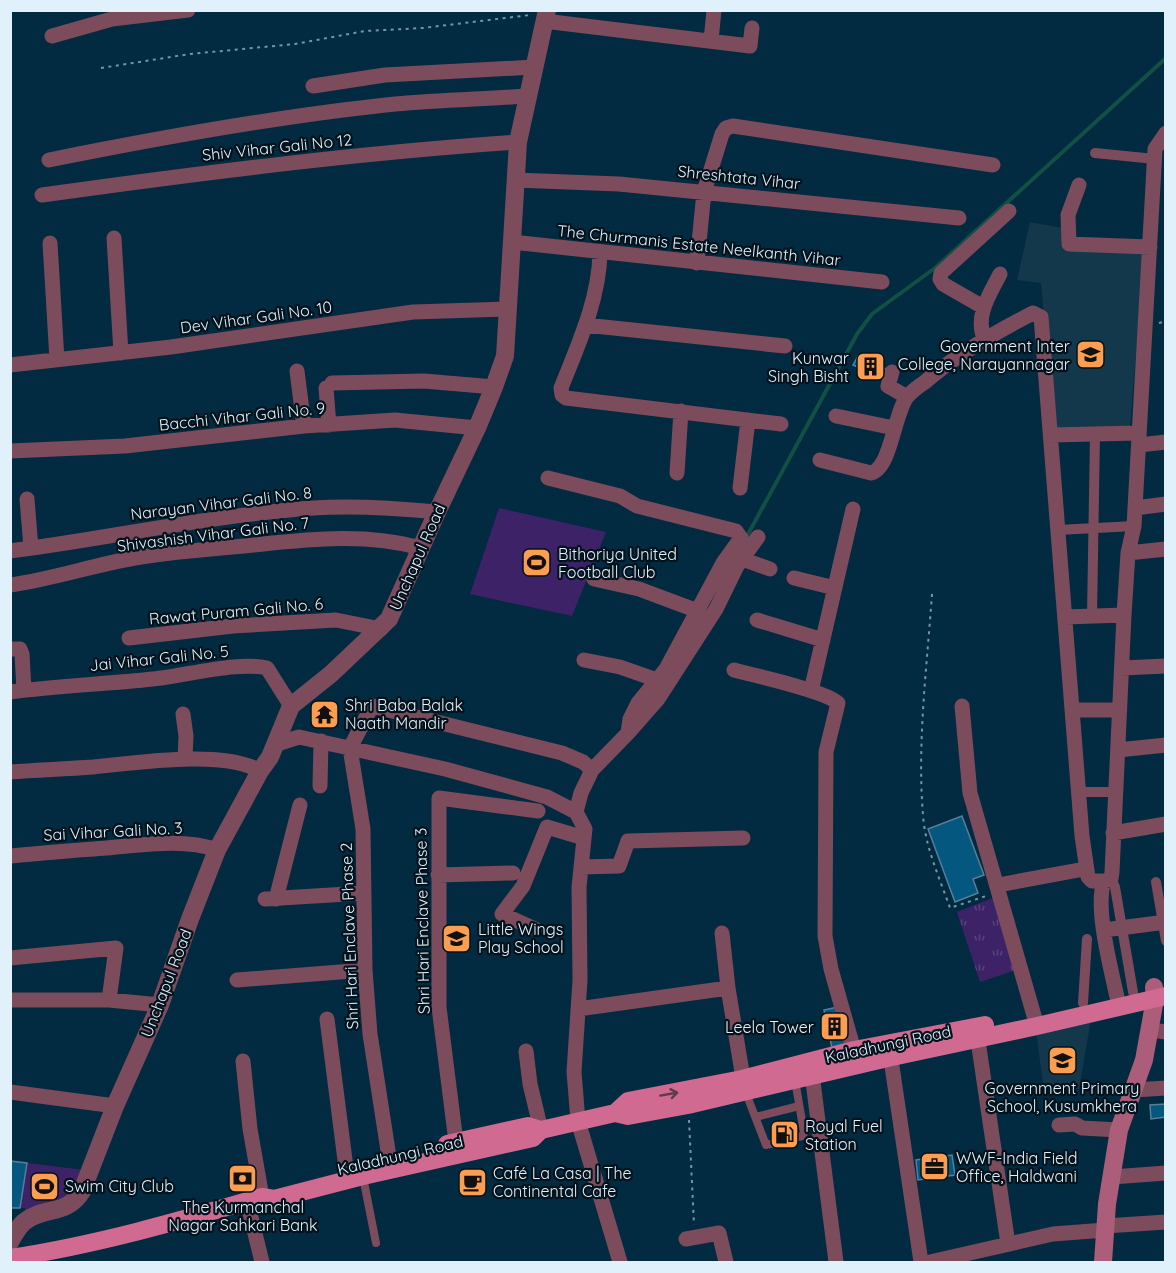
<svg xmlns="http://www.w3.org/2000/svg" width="1176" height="1273" viewBox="0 0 1176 1273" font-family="Quicksand,sans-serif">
<defs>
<pattern id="grass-tufts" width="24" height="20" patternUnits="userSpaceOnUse" patternTransform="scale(1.5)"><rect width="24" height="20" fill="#3d2268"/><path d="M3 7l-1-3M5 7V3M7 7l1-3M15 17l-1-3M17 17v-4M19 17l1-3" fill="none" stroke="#59437e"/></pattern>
</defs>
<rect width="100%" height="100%" fill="#022a40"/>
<path fill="#14384b" d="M1030,222l37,7v18l77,5 -14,175 -76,4 -13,-148 -24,-3z
M1091,1019l-12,70 -35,2 -8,-61z"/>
<path fill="url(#grass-tufts)" d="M993,898l23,72 -36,12 -23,-70z"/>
<path fill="#3d2268" d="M499,508l107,24 -34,84 -102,-22z
M11,1161l74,9 -10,24 -50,20v-6h-14z"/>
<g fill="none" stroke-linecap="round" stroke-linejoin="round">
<path stroke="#124f44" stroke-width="4" d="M746,538l111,-204 15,-20 63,-46 231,-210"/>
</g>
<path fill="#04587f" stroke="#587e98" stroke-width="1.5" d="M858,356l28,13 -3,8 -30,-12z
M962,816l22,59 -11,4 5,14 -23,9 -27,-73z
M838,1007l9,37 -15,4 -8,-38z
M1166,1104v13l-15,2 -1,-14z
M952,1155l3,20 -37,5 -2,-20z
M10,1161l17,2 -7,45h-10z"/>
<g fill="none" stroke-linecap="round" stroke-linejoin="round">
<path stroke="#7995a5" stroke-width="2" stroke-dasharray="3 4.5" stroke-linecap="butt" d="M101,68l89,-14 105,-10 70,-13 58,-3 107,-13
M1159,323l7,-2
M932,594c-5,72 -15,149 -9,221 2,32 17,64 27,93l36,-12
M689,1120l5,105"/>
<path stroke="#7c4b5c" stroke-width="8" d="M746,1093l20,52 36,-9 2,-3 -9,-53
M756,1117l43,-11
M363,1177l13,66"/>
<path stroke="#7c4b5c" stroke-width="10" d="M1095,153l60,6
M1058,530l76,-4
M1092,616l3,-182
M1078,792h38
M1111,879l4,8 18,105
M1156,882l10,59
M1083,1003l4,-64"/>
<path stroke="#7c4b5c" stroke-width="15" d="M544,21l206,25 2,-18
M52,36l60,-17 76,-9
M711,41l3,-31
M313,86l72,-11 149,-8
M49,160c114,-23 230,-44 346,-56 44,-4 88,-5 132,-8
M515,180l104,4 340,34
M1079,185l-11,30 1,29 81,3
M42,195c158,-22 316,-42 476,-53
M114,238l7,115
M512,242l370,40
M50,243l7,117
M600,253c-1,47 -22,92 -39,135l1,7 4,3 215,26
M697,263l7,-71 18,-58 4,-6 7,-2 260,39
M983,307l-40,-23 -3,-5 1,-6 68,-62
M585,325l200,21
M985,341c-11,-25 4,-45 15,-67
M10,365l161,-18 242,-35 94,-3
M297,371l7,55
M892,372l-4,14 19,11
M332,383l92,-2 70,6
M326,388l3,37
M836,416l58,12
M1051,435l87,-2
M1139,445l27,-3
M10,451l115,-5 179,-20 91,-6 82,8
M820,460l51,13c20,-5 23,-59 36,-76 5,-6 12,-11 18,-15 32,-28 71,-50 108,-69l8,4 41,519 6,41 4,4h12
M677,473l4,-62
M548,478l72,18 17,10 99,25 5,7 -18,25 -57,106 -28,34 -8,16 -2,14 -36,37 -11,23 -5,19 9,17 -6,58 1,93 -6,92 4,49 42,141
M740,488l8,-68
M27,499l4,49
M1135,508l31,-4
M10,551c102,-13 202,-36 303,-43 42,-3 83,0 124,4
M1128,553l38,-4
M742,559l28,10
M794,578l41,10
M594,579l45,10 59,22
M10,585c43,-6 83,-20 125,-27 36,-6 73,-9 109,-12 60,-6 118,-14 177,2
M1065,617l59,-2
M757,620l66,20
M129,638l104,-12 103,-6 45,9
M10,649h10l2,5 2,36
M584,660l36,7 37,13
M1122,668l44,-2
M734,670c22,6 91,21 104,33l-12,49 -1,184 6,33 26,92
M811,691l42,-182
M10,692c48,-6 96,-8 143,-13 33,-3 83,-18 114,-11l24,38
M962,706l8,87 67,233
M1072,710h47
M183,714l3,22 -1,23
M628,733l30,-34 58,-90 21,-43 21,-29
M277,744l22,-7 146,32 102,28 29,15
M1118,750l48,-5
M10,772c28,-2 55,-3 83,-5 42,-4 131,-18 167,4
M320,786l1,-45
M1113,833l53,-9
M10,856c33,-3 65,-6 97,-8 36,-3 77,-10 110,2
M581,867l38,-1 9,-25 115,-3
M438,875l75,-2
M998,885l81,-15
M265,899l99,-6
M276,899l24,-94
M535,929l-33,-15 21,-28 24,-59 37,11
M1104,930l62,-8
M722,933l6,55 17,102
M10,958l106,-10 -7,52
M237,980l128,-10
M10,1000h99l51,5
M1119,1007c-6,-32 -25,-97 -15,-126l7,-2 1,-7 12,-257 4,-62 6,-27 21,-377 11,-16
M578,1009l150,-21
M327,1019l19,149
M976,1027l32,217
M1151,1030l15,2
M889,1046l32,216
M526,1051l4,33 11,46
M243,1061l7,68 12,68
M811,1066l25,196
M1134,1090l32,-2
M10,1092l105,14
M1059,1125l16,-1 7,4 37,2
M456,1142l-17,-135v-209l99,13
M391,1170l-21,-136 -5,-64 -2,-141 -13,-81 22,-42 190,47 21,9 9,8
M1112,1177l54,-4
M247,1201l15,61
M1105,1226l61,-4
M686,1239l33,-6 7,29
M930,1262l123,-28 52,-4"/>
<path stroke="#7c4b5c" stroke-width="18" d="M10,1242c4,-7 8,-15 14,-20 20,-16 43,-6 58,-31l33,-85 45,-101 30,-86 27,-69 43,-79 10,-14 21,-51 40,-32 58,-55 48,-107 40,-84 17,-41 11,-31 13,-214 29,-132"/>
<path stroke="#ab5d79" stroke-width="18" d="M1103,1262l4,-58 12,-74 25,-70 11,-61 -1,-12"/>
<path stroke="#d06a90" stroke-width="18" d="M615,1113l13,-12 114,-22 112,-29 131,-25
M447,1144l81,-18 13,4
M10,1258c86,-13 169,-37 252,-61l12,2 89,-23 170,-38 8,-8 74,-17 13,3 60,-11 204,-48 145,-31 129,-30"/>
</g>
<defs><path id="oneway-shaft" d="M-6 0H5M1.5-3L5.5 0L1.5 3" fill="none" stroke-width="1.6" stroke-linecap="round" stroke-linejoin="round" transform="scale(1.5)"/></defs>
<use stroke="#603a50" href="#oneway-shaft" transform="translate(669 1094) rotate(-10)"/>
<defs>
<symbol id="school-square" viewBox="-11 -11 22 22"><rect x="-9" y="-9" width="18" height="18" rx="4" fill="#fb9e51" stroke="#04121b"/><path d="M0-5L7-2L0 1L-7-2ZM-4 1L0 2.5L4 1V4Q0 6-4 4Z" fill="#111"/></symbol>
<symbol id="building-square" viewBox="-11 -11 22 22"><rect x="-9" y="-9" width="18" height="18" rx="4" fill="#fb9e51" stroke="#04121b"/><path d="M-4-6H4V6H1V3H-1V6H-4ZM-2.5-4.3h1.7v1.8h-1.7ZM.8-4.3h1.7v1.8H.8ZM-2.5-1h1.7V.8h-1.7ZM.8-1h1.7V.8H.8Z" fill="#111"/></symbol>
<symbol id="stadium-square" viewBox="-11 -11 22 22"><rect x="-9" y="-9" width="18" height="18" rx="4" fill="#fb9e51" stroke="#04121b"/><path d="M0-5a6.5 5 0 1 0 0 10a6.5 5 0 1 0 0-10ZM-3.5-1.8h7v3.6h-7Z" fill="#111"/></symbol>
<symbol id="temple-square" viewBox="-11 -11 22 22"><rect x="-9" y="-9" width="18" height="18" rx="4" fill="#fb9e51" stroke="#04121b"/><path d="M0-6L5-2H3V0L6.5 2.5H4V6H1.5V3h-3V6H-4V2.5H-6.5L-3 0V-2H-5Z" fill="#111"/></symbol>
<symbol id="fuel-square" viewBox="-11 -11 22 22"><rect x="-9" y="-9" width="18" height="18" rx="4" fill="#fb9e51" stroke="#04121b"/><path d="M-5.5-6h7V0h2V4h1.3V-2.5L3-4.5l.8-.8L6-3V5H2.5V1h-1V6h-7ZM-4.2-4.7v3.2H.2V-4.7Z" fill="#111"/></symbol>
<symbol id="office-square" viewBox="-11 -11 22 22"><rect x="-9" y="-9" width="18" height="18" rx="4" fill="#fb9e51" stroke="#04121b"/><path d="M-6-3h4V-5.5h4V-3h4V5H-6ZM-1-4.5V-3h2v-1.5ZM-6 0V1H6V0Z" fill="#111"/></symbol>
<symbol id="bank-square" viewBox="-11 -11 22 22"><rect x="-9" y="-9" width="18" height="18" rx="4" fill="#fb9e51" stroke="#04121b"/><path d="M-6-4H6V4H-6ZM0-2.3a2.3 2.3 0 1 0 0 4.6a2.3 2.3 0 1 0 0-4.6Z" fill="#111"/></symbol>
<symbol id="cafe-square" viewBox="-11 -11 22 22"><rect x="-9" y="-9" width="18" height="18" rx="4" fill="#fb9e51" stroke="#04121b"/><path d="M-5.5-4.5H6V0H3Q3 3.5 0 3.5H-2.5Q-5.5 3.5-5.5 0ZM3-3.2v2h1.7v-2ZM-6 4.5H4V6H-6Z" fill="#111"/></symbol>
</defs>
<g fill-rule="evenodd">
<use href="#school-square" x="1074" y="338" width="33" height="33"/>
<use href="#building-square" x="854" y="350" width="33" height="33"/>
<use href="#stadium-square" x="520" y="546" width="33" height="33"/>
<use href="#temple-square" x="308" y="698" width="33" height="33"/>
<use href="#school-square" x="440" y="922" width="33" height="33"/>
<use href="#building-square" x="818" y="1010" width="33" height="33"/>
<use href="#school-square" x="1046" y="1044" width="33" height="33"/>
<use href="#fuel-square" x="768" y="1118" width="33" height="33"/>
<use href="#office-square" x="918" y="1150" width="33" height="33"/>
<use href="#bank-square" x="226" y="1162" width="33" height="33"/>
<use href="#cafe-square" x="456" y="1166" width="33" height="33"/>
<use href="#stadium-square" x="28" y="1170" width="33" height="33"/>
</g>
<g text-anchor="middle" stroke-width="4.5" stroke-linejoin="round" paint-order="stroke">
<g font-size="16" fill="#e0f1fc" stroke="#04121b">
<text transform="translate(277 147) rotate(-6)" y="6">Shiv Vihar Gali No 12</text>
<text transform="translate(739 177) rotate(6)" y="6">Shreshtata Vihar</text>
<text transform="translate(699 245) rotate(6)" y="6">The Churmanis Estate Neelkanth Vihar</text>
<text transform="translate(256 317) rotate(-8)" y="6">Dev Vihar Gali No. 10</text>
<text transform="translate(242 416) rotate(-6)" y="6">Bacchi Vihar Gali No. 9</text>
<text transform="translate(221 503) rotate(-7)" y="6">Narayan Vihar Gali No. 8</text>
<text transform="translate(213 534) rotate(-7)" y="6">Shivashish Vihar Gali No. 7</text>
<text transform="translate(417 557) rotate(-66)" y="6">Unchapul Road</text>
<text transform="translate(236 611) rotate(-5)" y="6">Rawat Puram Gali No. 6</text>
<text transform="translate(159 658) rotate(-6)" y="6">Jai Vihar Gali No. 5</text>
<text transform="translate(113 831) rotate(-3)" y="6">Sai Vihar Gali No. 3</text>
<text transform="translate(422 921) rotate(-91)" y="6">Shri Hari Enclave Phase 3</text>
<text transform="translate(349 936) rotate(-92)" y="6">Shri Hari Enclave Phase 2</text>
<text transform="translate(166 983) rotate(-69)" y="6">Unchapul Road</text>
<text transform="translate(888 1044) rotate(-12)" y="6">Kaladhungi Road</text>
<text transform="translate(400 1155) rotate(-13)" y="6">Kaladhungi Road</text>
</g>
<g font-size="16" fill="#e0f1fc" stroke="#04121b" text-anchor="start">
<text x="1070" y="352" text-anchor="end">Government Inter<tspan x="1070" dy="18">College, Narayannagar</tspan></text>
<text x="849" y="364" text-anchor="end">Kunwar<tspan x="849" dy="18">Singh Bisht</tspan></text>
<text x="558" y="560">Bithoriya United<tspan x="558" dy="18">Football Club</tspan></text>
<text x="345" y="711">Shri Baba Balak<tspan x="345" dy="18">Naath Mandir</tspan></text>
<text x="478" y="935">Little Wings<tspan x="478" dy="18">Play School</tspan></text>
<text x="814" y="1033" text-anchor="end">Leela Tower</text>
<text x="1062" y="1094" text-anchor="middle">Government Primary<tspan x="1062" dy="18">School, Kusumkhera</tspan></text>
<text x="805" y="1132">Royal Fuel<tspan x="805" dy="18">Station</tspan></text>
<text x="956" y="1164">WWF-India Field<tspan x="956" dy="18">Office, Haldwani</tspan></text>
<text x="493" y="1179">Café La Casa | The<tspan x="493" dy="18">Continental Cafe</tspan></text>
<text x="65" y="1192">Swim City Club</text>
<text x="243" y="1213" text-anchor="middle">The Kurmanchal<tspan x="243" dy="18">Nagar Sahkari Bank</tspan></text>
</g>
</g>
<rect width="1176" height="1273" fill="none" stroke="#e0f1fc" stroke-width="24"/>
</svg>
